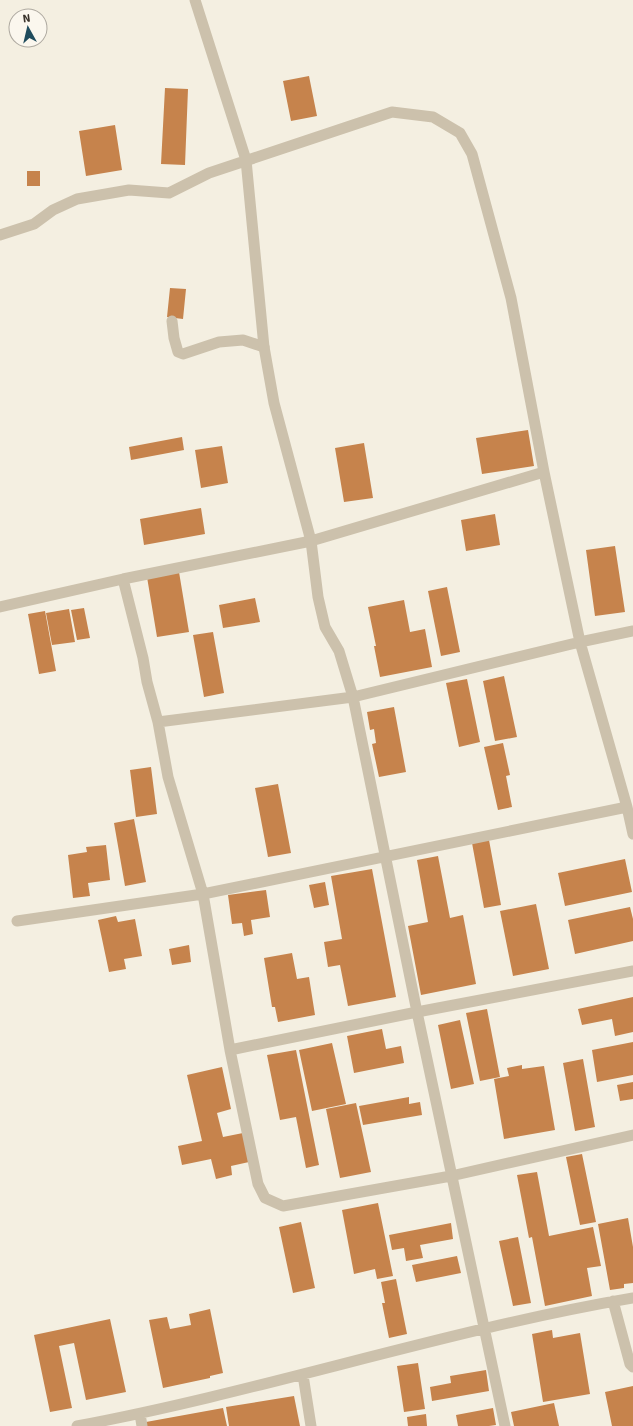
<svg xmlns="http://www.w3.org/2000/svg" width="633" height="1426" viewBox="0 0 633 1426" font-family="Signika,sans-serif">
<rect width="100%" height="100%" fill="#f4efe1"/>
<path fill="#c6834c" d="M309,76l8,40 -26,5 -8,-40z
M165,88l23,1 -3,76 -24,-1z
M115,125l7,45 -36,6 -7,-45z
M27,171h13v15h-13z
M170,288l16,1 -3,30 -16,-2z
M528,430l6,36 -52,8 -6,-36z
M182,437l2,13 -53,10 -2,-13z
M364,443l9,55 -29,4 -9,-54z
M222,446l6,37 -27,5 -6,-38z
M201,508l4,26 -61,11 -4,-26z
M495,514l5,31 -34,6 -5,-31z
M615,546l10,66 -30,4 -9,-66z
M179,572l10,60 -32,5 -10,-60z
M447,587l13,65 -19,4 -13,-65z
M255,598l5,24 -37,6 -4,-23z
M404,600l6,32 15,-3 7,38 -52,10 -6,-31h2l-8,-39z
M84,608l6,30 -13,2 -6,-30z
M69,609l6,33 -23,3 -6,-32z
M45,611l11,60 -17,3 -11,-60z
M213,632l11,61 -20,4 -11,-62z
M504,676l13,61 -22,4 -12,-60z
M467,679l13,63 -21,5 -13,-64z
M394,707l12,65 -27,5 -7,-33 4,-1 -2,-14 -4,1 -3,-18z
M503,743l7,32 -4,1 6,31 -14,3 -14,-63z
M151,767l6,47 -21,3 -6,-47z
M278,784l13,69 -23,4 -13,-69z
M134,819l12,63 -21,4 -11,-63z
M489,840l12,65 -17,3 -12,-65z
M106,845l4,35 -22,3 2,13 -17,2 -5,-43 19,-3 -1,-5z
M438,856l12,62 13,-3 13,69 -55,11 -13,-69 20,-4 -11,-62z
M625,859l7,33 -67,14 -7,-33z
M372,869l24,128 -48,9 -8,-41 -12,2 -4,-25 18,-3 -11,-63z
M325,882l4,23 -15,3 -5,-23z
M266,890l4,27 -19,3 2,14 -9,2 -2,-13 -10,1 -4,-29z
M536,904l13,65 -36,7 -13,-65z
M630,907l3,12v22l-58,13 -7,-34z
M116,916l2,6 17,-3 7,37 -18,3 2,10 -17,3 -11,-52z
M189,945l2,17 -19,3 -3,-16z
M292,953l5,26 12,-2 6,38 -37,7 -3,-15h-3l-8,-49z
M633,997v35l-18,4 -3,-17 -30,6 -4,-16z
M487,1009l13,68 -20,4 -14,-68z
M460,1020l14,64 -23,5 -13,-64z
M382,1029l4,20 15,-3 3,17 -50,10 -7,-37z
M633,1042v33l-36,7 -5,-32z
M332,1043l14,61 -34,7 -13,-61z
M296,1050l23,115 -13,3 -10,-51 -16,3 -13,-65z
M583,1059l12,68 -20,4 -12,-68z
M522,1065v4l22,-3 11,64 -51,9 -10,-60 15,-3 -2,-8z
M222,1067l9,42 -14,4 6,24 20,-4 6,29 -18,4 1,9 -16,4 -5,-20 -29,6 -4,-19 24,-5 -15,-66z
M633,1082v17l-13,2 -3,-16z
M409,1097v7l11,-2 2,13 -59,10 -4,-19z
M356,1103l15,69 -31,6 -14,-69z
M582,1154l14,68 -16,3 -14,-68z
M537,1172l12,64 44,-9 8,39 -14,2 5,28 -47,10 -13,-69 -3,1 -12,-63z
M378,1203l15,73 -16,3 -2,-10 -21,5 -12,-64z
M628,1218l5,29v36l-9,1v4l-14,2 -12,-66z
M301,1222l14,66 -22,5 -14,-66z
M451,1223l2,16 -33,6 3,13 -17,3 -2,-13 -12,2 -3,-15z
M518,1237l13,66 -18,3 -14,-65z
M457,1256l4,17 -45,9 -4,-17z
M396,1279l11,55 -18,4 -7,-35h3l-4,-21z
M210,1309l13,64 -13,3v2l-47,10 -14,-68 18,-3 3,12 21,-4 -2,-11z
M110,1319l16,73 -40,8 -12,-57 -15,3 13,62 -22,4 -16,-77z
M552,1330l1,8 27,-5 10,61 -47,8 -11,-68z
M418,1363l7,46 -21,3 -7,-46z
M486,1370l3,21 -57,10 -2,-14 21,-4 -1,-7z
M633,1386v40h-21l-7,-34z
M294,1396l6,30h-71l-3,-19z
M554,1403l5,23h-45l-3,-14z
M223,1408l4,18h-80l-1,-4z
M493,1408l3,17 -7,1h-31l-2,-11z
M426,1414l1,12h-19l-1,-9z"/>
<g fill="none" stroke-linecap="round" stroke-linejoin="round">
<path stroke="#ccc1ac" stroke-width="11" d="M172,321l2,17 4,14 5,2 36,-12 24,-2 21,7"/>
<path stroke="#ccc1ac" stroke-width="11" d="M195,0l51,160 18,187 10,56 37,138 7,56 7,30 14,24 14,46 64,315 88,414
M0,235l34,-11 19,-14 24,-11 52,-9 40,3 40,-20 183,-61 41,5 27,16 12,21 39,144 33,174 36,170 47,165 6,27
M123,579l20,79 4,24 11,40 10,55 35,117 27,156 28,134 7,14 18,8 168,-30 182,-41
M0,607l123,-28 188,-38 233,-69
M158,722l195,-25 227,-55 53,-11
M17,921l186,-27 424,-87
M230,1050l187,-38 216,-41
M613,1301l17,63 3,3
M303,1375l8,51
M140,1414l2,12
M77,1426c187,-35 368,-96 556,-128"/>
</g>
<g transform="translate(28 28) rotate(352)"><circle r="19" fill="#fbf7ee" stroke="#aea9a0"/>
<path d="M0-3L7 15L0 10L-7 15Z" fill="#204c5d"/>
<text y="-6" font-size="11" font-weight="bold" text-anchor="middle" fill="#3a332b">N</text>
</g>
</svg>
